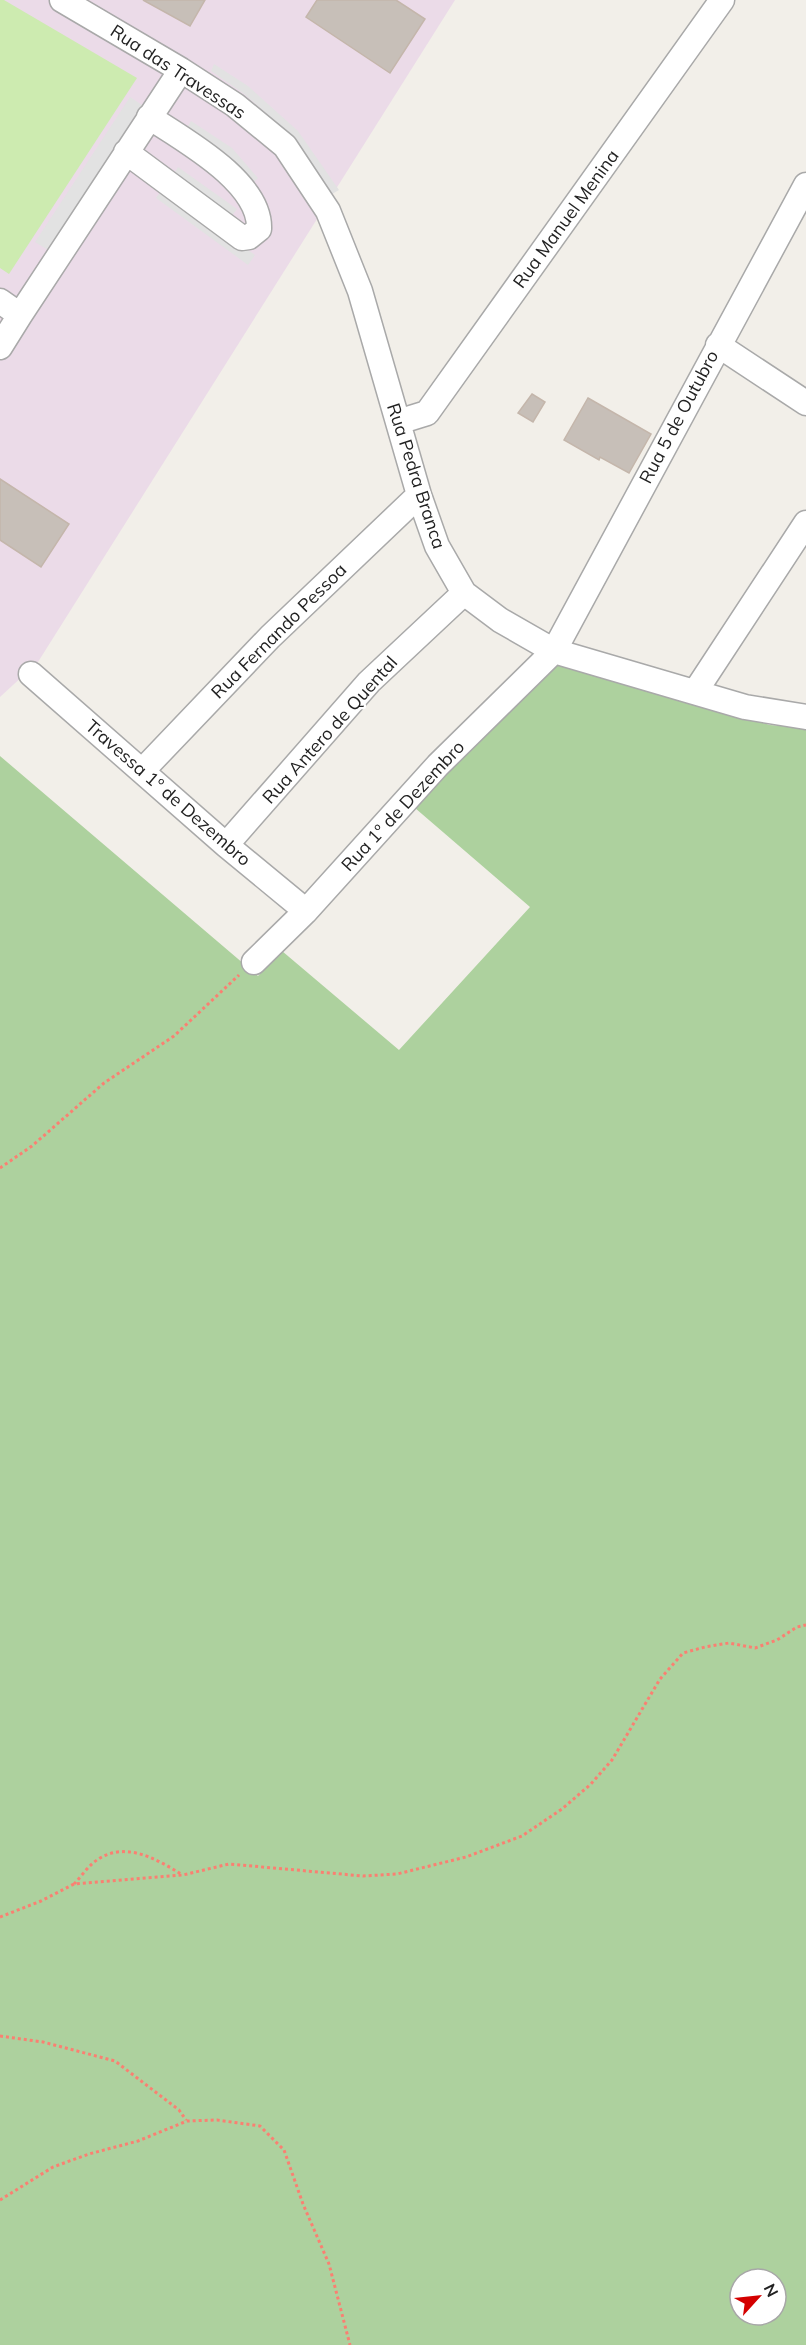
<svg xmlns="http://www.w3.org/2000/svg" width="806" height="2345" viewBox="0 0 806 2345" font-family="Mulish,sans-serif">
<rect width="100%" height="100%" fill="#f2efe9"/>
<path fill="#ebdbe8" d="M0,0h455l-417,662 -38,35z"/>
<path fill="#cdebb0" d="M0,0h4l133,78 -128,196 -9,-6z"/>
<path fill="#add19e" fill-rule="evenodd" d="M558,663l212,62 36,3v1617h-806v-1589l258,220 24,-25 117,99 131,-143 -115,-99 132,-141zM740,2279h36v36h-36z"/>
<path fill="#e2e2e2" d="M214,64l34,22 50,45 41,59 -7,4 -40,-58 -48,-42 -33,-23z
M130,97l12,8 -94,145 -13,-8z
M191,121l41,27 26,30 -8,8 -65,-55z
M178,167l59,42 -7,9 -58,-41z
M163,188l92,67 -7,10 -92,-67z"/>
<path fill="#c7bfb8" stroke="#c4b6ab" stroke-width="1.5" d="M143,0h62l-15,26z
M317,0h79l29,19 -35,54 -84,-56z
M532,394l13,8 -12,20 -15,-9z
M588,398l63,36 -22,39 -29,-16 -1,3 -35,-20z
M0,479l69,45 -28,43 -41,-27z"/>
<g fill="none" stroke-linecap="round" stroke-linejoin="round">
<defs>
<path id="minor" d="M62,0l119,70 54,35 50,41 43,65 32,80 59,204 18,51 27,47 36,27 54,31 191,56 61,10
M126,152l116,86 7,-1 10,-8c2,-47 -75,-89 -110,-112
M0,301l20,14 -20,32
M20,315l161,-245
M718,345l88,58
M398,422l29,-9 295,-413
M31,674l195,171 80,66
M695,692l111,-169
M142,771l128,-134 149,-142
M226,845l143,-163 95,-89
M254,962l52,-51 132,-146 116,-114 252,-466"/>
</defs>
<use href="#minor" stroke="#a9a9a9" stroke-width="27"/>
<path stroke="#fa8072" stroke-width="3" stroke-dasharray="3 3" stroke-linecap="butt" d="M0,1168l32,-22 72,-63 70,-47 65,-61
M74,1884c6,-6 12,-15 19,-21 29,-24 62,-5 88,11
M0,1917l41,-16 33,-17 109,-9 46,-11 134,12 34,-2 69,-17 56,-21 40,-27 29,-25 21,-24 48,-81 23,-26 22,-6 24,-4 26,5 22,-8 20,-13 9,-2
M0,2036l43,6 72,19 64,49 7,10
M0,2200l53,-33 36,-13 49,-13 49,-20 30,-1 43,6 24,24 19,54 26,60 21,81"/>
<use href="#minor" stroke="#fff" stroke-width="24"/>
</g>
<g text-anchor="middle" stroke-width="4.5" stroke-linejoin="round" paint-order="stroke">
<g font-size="18" fill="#222" stroke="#fff">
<text transform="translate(178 72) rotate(33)" y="6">Rua das Travessas</text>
<text transform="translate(566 219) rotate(-54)" y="6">Rua Manuel Menina</text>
<text transform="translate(679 417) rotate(-62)" y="6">Rua 5 de Outubro</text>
<text transform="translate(416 476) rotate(72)" y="6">Rua Pedra Branca</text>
<text transform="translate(279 631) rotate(-45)" y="6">Rua Fernando Pessoa</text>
<text transform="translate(330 730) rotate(-48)" y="6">Rua Antero de Quental</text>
<text transform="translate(168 793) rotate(41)" y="6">Travessa 1º de Dezembro</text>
<text transform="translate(403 806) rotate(-47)" y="6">Rua 1º de Dezembro</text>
</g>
</g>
<g transform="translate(758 2297) rotate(63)"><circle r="28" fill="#ffffff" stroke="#a7a7a7" stroke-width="1.5"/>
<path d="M0-4.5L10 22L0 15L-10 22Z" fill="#d40000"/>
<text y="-9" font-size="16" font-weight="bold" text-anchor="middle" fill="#222222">N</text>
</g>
</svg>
